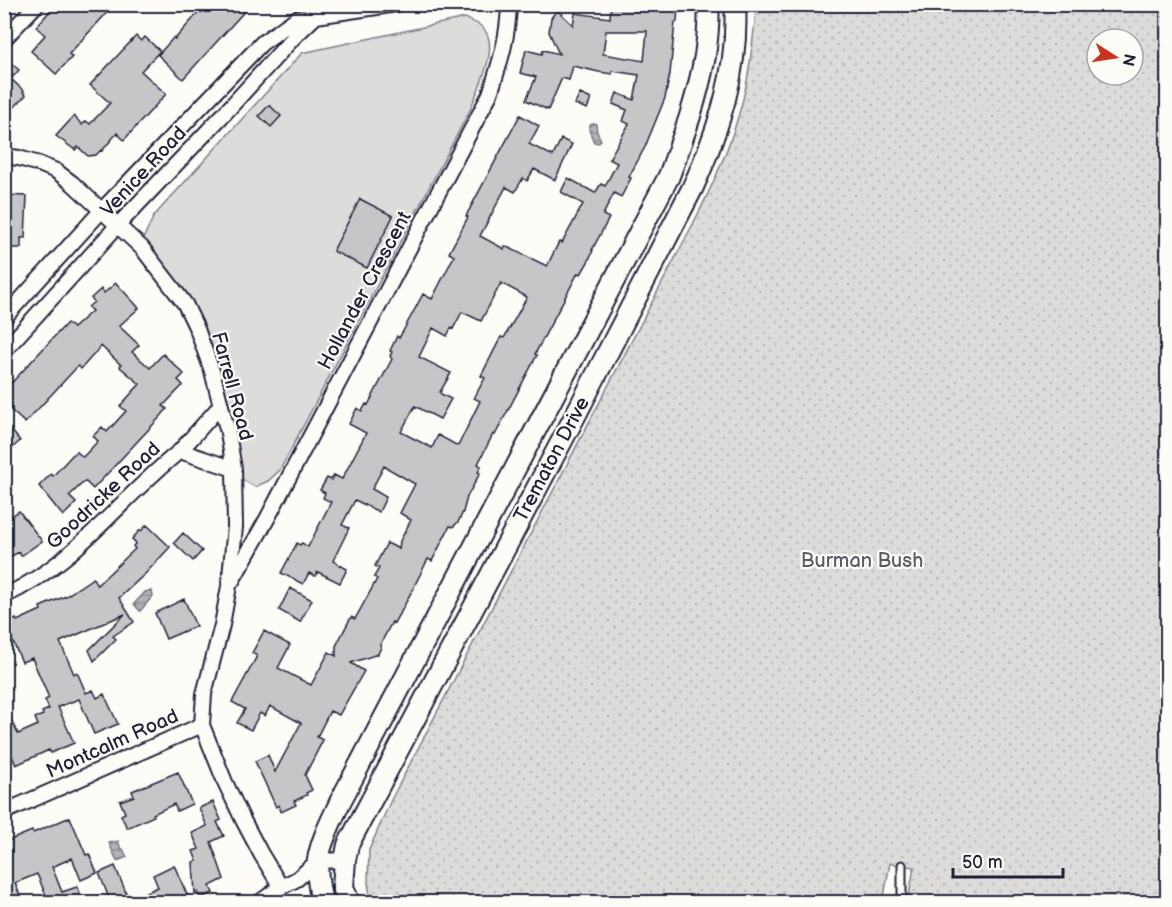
<svg xmlns="http://www.w3.org/2000/svg" width="1172" height="907" viewBox="0 0 1172 907" font-family="'Balsamiq Sans',sans-serif">
<defs>
<pattern id="park-dots" width="8" height="8" patternUnits="userSpaceOnUse" patternTransform="scale(1.5)"><rect width="8" height="8" fill="#dddcdb"/><path d="M2 2h.1M6 6h.1" fill="none" stroke="#bdbcbd" stroke-width="1.8" stroke-linecap="round"/></pattern>
<pattern id="water-rules" width="6" height="5" patternUnits="userSpaceOnUse" patternTransform="scale(1.5)"><rect width="6" height="5" fill="#b2b2b7"/><path d="M0 2.5h6" fill="none" stroke="#909096"/></pattern>
</defs>
<rect width="100%" height="100%" fill="#fdfcf7"/>
<filter id="ink" filterUnits="userSpaceOnUse"><feTurbulence type="fractalNoise" baseFrequency=".0167" numOctaves="2"/><feDisplacementMap in="SourceGraphic" scale="12" xChannelSelector="R" yChannelSelector="G"/><feConvolveMatrix kernelMatrix="1 2 1 2 8 2 1 2 1" color-interpolation-filters="sRGB"/></filter>
<g filter="url(#ink)">
<path fill="url(#park-dots)" stroke="#807f8b" stroke-width="1.5" fill-rule="evenodd" d="M754,5h413v897h-259l6,-35 -24,-4 -7,39h-512l-3,-19 1,-33 22,-50 302,-576c18,-35 34,-69 45,-107 11,-34 14,-70 18,-105zM1097,39h36v36h-36z"/>
<path fill="#dddcdb" stroke="#807f8b" stroke-width="1.5" d="M465,18c5,3 13,5 17,9 20,18 -5,63 -12,83l-190,360 -12,11 -13,6 -14,-8 -11,-19 -34,-133 -54,-86 12,-25 148,-163z"/>
<path fill="url(#water-rules)" stroke="#787885" stroke-width="1.5" d="M593,124h3l1,8 4,8 -2,3 -5,-1 -5,-12 1,-5z
M149,591h3l1,5 -13,15 -6,-7 11,-12z
M118,841l3,8h2l4,8 -10,4 -8,-18z"/>
<path fill="#c6c6c8" stroke="#22223b" stroke-width="1.5" fill-rule="evenodd" d="M56,4h59l-46,50 3,3 -16,17 -25,-23 14,-16 -9,-8z
M206,4h45l-68,75 -25,-24 16,-18 1,2z
M611,4h67l-1,18h-2l-5,52 -5,24 -20,49 -16,30 2,1 -10,19 -7,-4 -11,22 6,3 -17,32h1l-5,12 -7,12 -3,-1 -43,81 2,1 -42,80 -2,-1 -15,30 3,2 -3,6 2,1 -13,24 -4,15 -5,10 -5,5 -3,-1 -18,35 -4,-2 -28,55h-1l-5,9 -2,-1 -12,23 1,2 -3,7 -27,9 13,8 -25,44 -9,-4 -13,26 6,3 -18,35 7,15 -6,3 1,2 -13,6 2,4 -15,7 -2,-7 -3,2 -21,-46 13,-6 7,17 26,-49 -31,-17 -5,10 -5,-3 -9,17 -14,-7 8,-14 -13,-7 25,-46 -5,-3 12,-22 26,14 -12,23 33,17 18,-33 7,4v-10l15,-29 4,2 22,-40 -3,-2 5,-9 -4,-2 12,-23 12,6 1,-8 11,-21 -11,-7 15,-29 -31,-18 -12,23 14,8 -7,15 -24,-12 -13,25 7,3 -16,33 14,8 -7,14 -22,-11 -3,4 -6,-3 -6,11 -22,-11 16,-30 3,2 2,-2 6,4 23,-45 -8,-4 2,-5 -5,-3 7,-12 4,2 3,-5 8,4 24,-46 -17,-9 8,-16 5,3 4,-7 2,1 24,-46 -2,-3 2,-4 -2,-1 7,-15 2,2 3,-5 21,-39 9,5 22,-43 -5,-3 19,-36 -2,-1 54,-101 19,11 -10,18 24,12 8,-17 11,5 -17,36 -21,-11 -7,12 -4,-3 -8,14 -9,-5 -26,49 24,13 1,-3 42,20 12,-24 3,1 21,-39 -22,-12 7,-14 27,15 6,-9 4,2 12,-23 -8,-4 20,-35 -6,-3 4,-11 -14,-6 4,-11 17,7 5,-25 -27,-4v3l-13,-2 -26,-6 -4,14 -7,-2 -14,32 -22,-10 10,-23 -16,-4 6,-23 16,4 1,-4 16,4 -10,-22 2,-14 6,-8 16,15 2,-12 35,5zM606,31h41l-3,30 -41,-7zM501,283l26,14 -23,41 -3,-1 -20,39 4,2 -11,20 6,3 -22,45 -20,-11 -6,13 -31,-16 14,-26 25,13 11,-20 -10,-5 -1,-2 11,-19 -32,-16 14,-29 14,8 4,-8 2,1 9,-17 19,9z
M136,36l5,5 4,-4 15,14 -19,20 25,23 -42,46 -7,-7 -15,18 -1,-1 -5,5 -8,1 -10,-9 -3,3 -19,-14 18,-20 8,9 4,-4 4,3 20,-21 -20,-18z
M4,57l15,13 -8,9 13,12 -1,1 3,3 -22,23z
M580,94l11,5 -4,10 -12,-5z
M269,105l12,11 -10,11 -12,-11z
M4,195l23,1 -2,42h-4v10h-17z
M360,199l33,17 -26,52 -34,-17z
M116,283l23,25 -20,18 20,19 -7,7 18,16 13,-14 21,20 -6,6 5,5 -20,21 4,3 -5,6 -69,74 -8,-8 -16,15 7,7 -13,13 -24,-30 12,-12 2,2 23,-25 7,6 15,-16 -5,-5 9,-9 5,5 19,-21 -6,-5 20,-22 -20,-17 1,-2 -20,-19 -20,23 -3,-3 -53,57 -21,-19v-13l63,-68 6,5 19,-17 -4,-4 6,-5 -3,-4 10,-9 3,4z
M4,421l16,20 -10,9 -6,-8z
M19,511l23,30 -21,15 -2,-4 -15,8v-39z
M147,525l23,22 -24,26 -27,25 15,24 -21,14 3,3 -22,22 -5,-11 36,-36 -65,28 14,32 3,-2 9,21 7,-3 4,8 7,-4 14,30 -24,10 -15,-35 -21,8 16,36 -23,10 -2,-3 -33,15 -12,-27v-33l14,29 20,-9 -3,-7 8,-3 -1,-3 7,-3 -4,-9 4,-2 -17,-40 -10,4 -17,-38 11,-5 1,2 24,-11 -1,-3 26,-11 27,-18 4,7 38,-36 -2,-3 3,-3 -4,-4 8,-9 1,1z
M183,533l19,18 -9,10 -19,-18z
M290,588l22,12 -12,22 -21,-12z
M184,599l12,27 -30,13 -11,-26z
M178,772l14,32 -15,7 -3,-7 -21,10 1,2 -27,12 -6,-13 4,-2 -5,-12 14,-5 -2,-5z
M213,802l8,18 -4,2 7,14 -13,6 13,37 -14,7 3,7 -13,5 -2,-6 -3,2 -2,-32 4,-1 -4,-10 6,-2 -7,-16 15,-7 -8,-18z
M70,817l16,38 3,-1 8,19 -16,7 -9,-22 -20,9 10,25 15,-5 8,16h-47v-2l9,-3 -10,-24 -22,9 8,20h-19l1,-61 27,-11 1,2z
M174,865l14,32 -13,5 -1,-3 -8,4h-55l-12,-30 16,-7 14,34 29,-13 -5,-12z"/>
<g fill="none" stroke-linecap="round" stroke-linejoin="round">
<defs>
<path id="lane" d="M902,902v-37"/>
<path id="street" d="M4,39l33,-35
M4,156l15,2 20,6 17,7 16,12 70,65 43,56 12,25 15,42 16,62 6,36 1,58 -6,59 -7,39 -18,69 -2,31 23,57 18,38 18,34 20,33
M4,318l98,-108 160,-167 35,-25 19,-2 81,-12
M4,351l114,-126 105,-110 71,-78 22,-21
M180,451l41,-46
M232,581l35,-62 223,-425c10,-32 18,-55 19,-90
M4,596c72,-32 116,-98 176,-145l54,18
M4,812l198,-87
M260,902l21,-15 16,-8 21,-18 27,-1"/>
<path id="secondary" d="M322,902c-3,-13 -6,-28 -4,-42 3,-20 14,-40 22,-58l329,-626c15,-41 28,-76 36,-120 2,-17 5,-34 3,-52
M349,902l-6,-15 2,-27 3,-15 13,-25 213,-402 119,-231c26,-58 46,-118 42,-183"/>
</defs>
<use href="#lane" stroke="#22223b" stroke-width="11"/>
<use href="#street" stroke="#22223b" stroke-width="18"/>
<use href="#secondary" stroke="#22223b" stroke-width="24"/>
<use href="#lane" stroke="#fdfcf7" stroke-width="7"/>
<use href="#street" stroke="#fdfcf7" stroke-width="14"/>
<use href="#secondary" stroke="#fdfcf7" stroke-width="20"/>
</g>
</g>
<g text-anchor="middle" stroke-width="4.5" stroke-linejoin="round" paint-order="stroke">
<g font-size="20" fill="#22223b" stroke="#fdfcf7">
<text transform="translate(143 171) rotate(-47)" y="7">Venice Road</text>
<text transform="translate(364 290) rotate(-62)" y="7">Hollander Crescent</text>
<text transform="translate(233 386) rotate(75)" y="7">Farrell Road</text>
<text transform="translate(551 459) rotate(-62)" y="7">Trematon Drive</text>
<text transform="translate(103 495) rotate(-43)" y="7">Goodricke Road</text>
<text transform="translate(112 743) rotate(-24)" y="7">Montcalm Road</text>
</g>
<g font-size="20" fill="#5a5a6b" stroke="#fdfcf7">
<text x="862" y="567">Burman Bush</text>
</g>
</g>
<rect width="1172" height="907" fill="none" stroke="#fdfcf7" stroke-width="24"/>
<rect x="12" y="12" width="1148" height="883" fill="none" stroke="#22223b" stroke-width="2" filter="url(#ink)"/>
<g transform="translate(1115 57) rotate(102)"><circle r="28" fill="#fdfcf7" stroke="#a5a5ac" stroke-width="1.5"/>
<path d="M0-4.5L10 22L0 15L-10 22Z" fill="#c8321e"/>
<text y="-9" font-size="16" font-weight="bold" text-anchor="middle" fill="#22223b">N</text>
</g>
<path d="M953 868v9h110v-9" fill="none" stroke="#22223b" stroke-width="3"/>
<text x="962" y="868" font-size="18" fill="#22223b" stroke="#fdfcf7" stroke-width="4.5" paint-order="stroke">50 m</text>
</svg>
